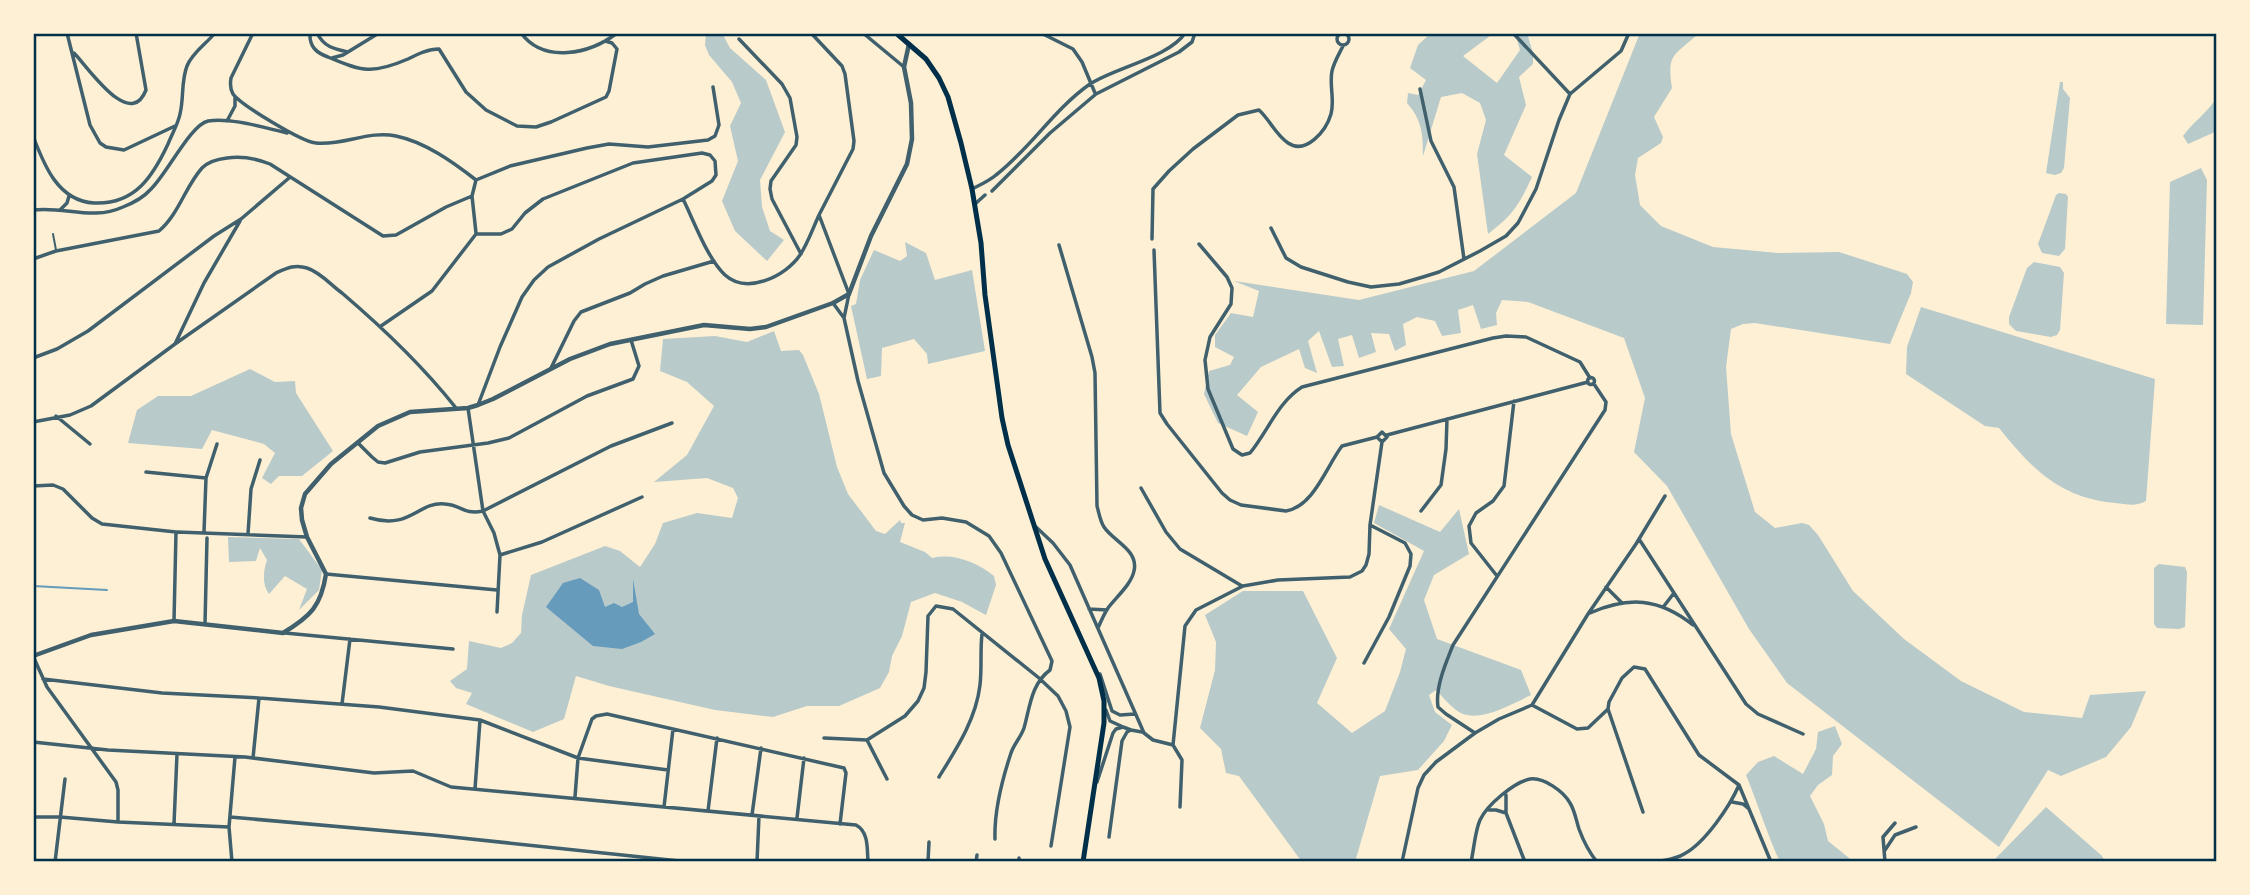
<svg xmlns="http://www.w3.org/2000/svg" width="2250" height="895" viewBox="0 0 2250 895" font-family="Ubuntu,sans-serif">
<rect width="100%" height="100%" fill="#fdf0d5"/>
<path fill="#b9caca" d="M706,33h16l8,15 36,32 19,52 -25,48 2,27 8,24 14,9 -17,21 -32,-30 -13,-30 16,-40 -8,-35 11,-23 -9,-21 -23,-27 -4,-10z
M1431,33h63l-31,23 34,27 23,-33 -5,-17h12l6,20v11l-14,13 7,28 -22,50 28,22c-13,28 -19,38 -44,57l-11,-80 9,-34 -6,-17 -18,-10 -21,4 -18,59c0,-22 -1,-36 -16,-53l1,-10 10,2 8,-15 -16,-12 8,-23z
M1640,33h59c-23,22 -33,19 -27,55l-18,29 9,20 -2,6 -23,15 -3,17 5,30 21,21 52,21 65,6 61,-1 68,22 6,8 -2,11 -21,51 -135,-21 -12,1 -12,5 -5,38 5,67 24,78 20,16 27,-5 7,2 9,10 35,56 51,48 57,42 63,31 58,6 8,-23 56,-4 -15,36 -25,30 -45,19 -13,-6 -49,77 -212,-164 -38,-54 -82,-143 -33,-34 11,-54 -21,-60 -96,-36 -26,-2 -6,13 1,12 -16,4 -8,-24 -15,5 3,23 -19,3 -7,-15 -18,-4 -14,7 3,21 -11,6 -6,-17 -18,-1 5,19 -17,6 -7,-23 -14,4 6,27 -12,1 -13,-36 -11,10 9,32 -12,-5 -6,-19 -38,18 -24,28 21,17 -11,24 -29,-13 -14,-29 5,-23 21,-6 4,-8 -19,-10v-12l16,-22 22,4 6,-26 -25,-10 125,19 115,-29 102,-78z
M2060,82h3v7l7,9 -6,70 -3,5 -6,2 -9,-2z
M2217,97v34l-29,13 -5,-8c10,-14 25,-24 34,-39z
M2201,168l6,12 -4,145 -37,-1 4,-142z
M2059,193l7,1 2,3 -3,52 -6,7 -17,-3 -4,-9 18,-49z
M905,242l21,11 9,27 37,-10 13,81 -57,13 -1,-10 -13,-15 -32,9 -1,28 -14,3 -16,-73 5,-2 4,-24 14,-30 26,11 7,-5z
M2034,262l26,5 4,6 -4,57 -3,5 -6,2 -35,-6 -7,-7v-7l18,-49z
M1921,307l234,72 -9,122c-10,6 -20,3 -31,2 -55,-5 -83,-34 -116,-75l-14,-2 -79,-52 1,-27z
M774,331l7,20 18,-1 4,5 16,39 18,73 11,27 28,37 9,3 15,-14 1,3h4l-5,19 25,10 7,6c22,-5 44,4 62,18l2,9 -10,30 -24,-13 -27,-9 -24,9 -9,34 -10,20 -3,16 -9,16 -41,18h-32l-34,11 -58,-7 -106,-24 -33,-10 -12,43 -31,13 -67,-28 6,-11 -16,-5 -6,-7 17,-12 2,-28 32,7 11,-5 9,-10 1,-18 9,-40 74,-29 15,5 20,16 15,-23 8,-21 34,-10 35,5 6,-20 -5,-10 -26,-10 -53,4 33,-27 27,-49 -27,-24 -27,-11 3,-32 52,-3 32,6z
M250,369l25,13 20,-1 1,12 37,58 -31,25h-23l-8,8 -9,-6 13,-25 -11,-9 -52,-14 -10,19 -74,-6 9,-33 21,-14h33z
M1379,505l61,27 19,-23 10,45 -35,21 -10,25 13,39 84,31 10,25c-17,8 -45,24 -64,20 -12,-2 -23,-17 -31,-25l-7,5 6,17 17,13 -8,16 -26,29 -38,6 -25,86h-53l-63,-86 -13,-3 -5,-24 -21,-21 15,-58 1,-28 -11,-27 38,-24h60l34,67 -20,45 35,30 33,-22 15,-39 6,-23 -17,-20 35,-78 -50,-28z
M228,537l71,2 23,31 -3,20 -20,20 8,-21 -22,-13 -16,18c-7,-10 -6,-22 -2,-34l-7,-12 -4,13 -27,1z
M2159,564l26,3 2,5 -2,55 -6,2 -22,-1 -3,-4v-56z
M1835,726l7,18 -9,12 -1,19 -14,10 -8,11 14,28 4,17 26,21h-74c-13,-28 -22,-58 -34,-87l12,-13 16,-6 29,18 13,-25 2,-17z
M2046,807l55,48 5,7h-114z"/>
<path fill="#669bbc" d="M580,578l19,12 6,17 9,-4 8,4 11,-5v-23l6,35 16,20 -14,8 -19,7 -29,-3 -47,-39 17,-24z"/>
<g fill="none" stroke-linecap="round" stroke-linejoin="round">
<path stroke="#669bbc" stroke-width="2" d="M33,586l74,4"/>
<path stroke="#3f606c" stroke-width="2" d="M53,234l3,16
M33,250l2,6"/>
<path stroke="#3f606c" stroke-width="3.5" d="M1337 39a6 6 0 1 1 12 0a6 6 0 1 1-12 0Z
M67,33l23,92 10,18 6,4 18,3 51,-24
M253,33l-22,45c-1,6 -1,11 2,16 8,11 69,48 83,49 27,3 53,-13 80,-7 29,6 57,26 80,44
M310,33c-1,14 7,20 18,24 35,15 45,17 80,2 10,-5 20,-10 31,-10l27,43 20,18 31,16 19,1 15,-5 55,-25 3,-6 8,-42 -5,-6 -7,-2
M317,33c7,14 17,16 31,19
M521,33c23,31 69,21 96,0
M811,33l31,33 3,8 9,67 -1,8 -34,66 30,79 -5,24 14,63 26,92 20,33 8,9 11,5 19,-2 24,4 23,14 12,17 51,108 -2,9c-19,14 -20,37 -26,58 -3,9 -10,16 -13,25 -9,27 -17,57 -16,86
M863,33l41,34
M1041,33l32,16 9,13 13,31
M1513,33l57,61
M739,39l43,45 8,14 7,39 -1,8 -25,36 -1,8 2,10 29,55
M74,53c14,14 56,78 72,37l-10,-57
M332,58l11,-3 36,-22
M1420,89l11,52 23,46 10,72
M227,121l8,-15v-9
M33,136c11,29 25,65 61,67 41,2 59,-27 74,-59 4,-10 10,-20 12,-30 4,-16 1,-33 7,-48 5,-13 19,-22 28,-33
M476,180l34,-14 77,-18 22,-4 39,3 60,-7 7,-4 4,-11 -6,-38
M476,180l-4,16 4,37
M972,189c8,-4 17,-8 24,-14 34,-26 58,-66 94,-91 24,-16 80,-27 95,-51
M992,191l58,-58 46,-39 83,-42 13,-10 3,-9
M683,199c11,22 24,59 42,76 22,20 61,1 75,-20 8,-12 13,-27 19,-40
M975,204l10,-9
M61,209l6,-6 2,-7
M33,210c32,-4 59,11 90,-3 10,-4 20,-9 27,-17 16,-14 40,-65 58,-69 22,-4 57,7 79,12
M1271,228l15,30 15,9 47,15 23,5 28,-3 24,-7 16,-5 41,-21 26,-15 12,-13 18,-34 23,-69 11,-26 51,-43 8,-18
M1152,239l1,-50 16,-18 24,-22 45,-34 21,-5c11,10 16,24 29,33 18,12 38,-12 43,-29 4,-14 -2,-29 1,-43 2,-9 7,-17 11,-25
M1199,244l28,33 5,11 -1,16 -21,33 -5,23 3,29 25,60 9,6 8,-2c18,-22 28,-51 52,-66l191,-49 13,-2 20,1 54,25 10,16
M1059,245l33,112 3,16 2,133c2,7 3,15 7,21 9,14 35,23 30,44 -3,14 -18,26 -26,37 -4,6 -7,13 -10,20
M1154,250l6,163 7,11 55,69 8,7 11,5 45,6c28,-5 40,-44 56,-65l35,-9 5,-5 5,5 -5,5 -5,-5
M33,259l23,-8 103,-20c20,-17 26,-44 43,-63 7,-7 16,-9 25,-10 15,-2 28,0 43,6l113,72 13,-1 50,-28 26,-11
M833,303l11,15
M381,326l51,-35 44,-57h25l11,-5 13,-16 18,-14 90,-36 69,-10 8,2 5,6 1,14 -4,6 -29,18 -84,40 -51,28 -14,13 -12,17 -22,50 -22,58
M175,344l29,-61 36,-62
M33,358l24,-9 31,-18 126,-95 27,-17 48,-41
M551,368l23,-47 7,-9 49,-19 15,-9 18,-8 51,-15
M1587.5 381a3.5 3.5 0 1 1 7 0a3.5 3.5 0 1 1-7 0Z
M468,408l15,103 11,22 6,22 -3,57
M56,416l34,28
M33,422l37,-7 21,-9 84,-62 101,-71c11,-5 19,-9 31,-5 13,4 24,17 35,25 41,35 80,72 114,115
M1387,435l201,-53
M358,443l14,14 6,5 7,1 35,-11 68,-9 21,-5 78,-42 46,-17 6,-13 -8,-26
M146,472l60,6
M33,486l20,-1 10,4 29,29 10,6 74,8 -2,89
M1141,488l25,44 14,17 62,37
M1421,511l20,-26 5,-36 1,-30
M370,518c41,12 48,-17 75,-14 17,1 18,11 38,7l128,-65 61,-23
M1036,527l17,16 17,22 74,168 9,7 20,5
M177,532l130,5
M204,532l2,-54 11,-34
M248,534l3,-45 9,-29
M1639,539l107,165 12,10 45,20
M500,555l42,-13 100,-45
M326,574l171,16
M1497,576l-26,-33 -2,-17 7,-13 17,-12 11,-15 10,-85
M1606,587l16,16
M1664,606l10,-13
M1089,609l18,1
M1590,613c39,-17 69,-15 103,12
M205,624l2,-86
M285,633l168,16
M33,656l14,31 69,95 2,8v32
M1364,663l25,-46 21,-51 1,-12 -6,-11 -35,-18
M1100,674l12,37 8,4 15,-1
M43,679l119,14 97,5 120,9 101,13 98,38 90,12
M342,704l8,-65
M1532,705l45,24 11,-1 20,-19 1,-7 13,-24 12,-11 11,2 54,86 40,30 32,77
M1608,709l35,103
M1106,710l4,11 11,5
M1475,733l-29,-19 -8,-7c-3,-20 8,-44 15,-62l152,-235 1,-8 -12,-18
M824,738l43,2 38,-24 13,-15 6,-13 2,-16 2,-56 8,-10 17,3 86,69 19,18 8,15 4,16 -19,119
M867,740l20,39
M33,742l75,8 137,7 129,16 39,-2 38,16 405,38c13,7 11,24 12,37
M253,758l6,-60
M939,777c18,-29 37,-58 41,-92 2,-17 0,-34 2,-51
M1097,782l16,-49 3,-4 7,-2 8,3
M475,789l5,-69
M1506,795v18
M575,797l3,-39 14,-39 4,-3 11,-2 237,54 2,5 -6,51
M1732,802l11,2 6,5
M664,807l9,-78
M1180,807l2,-47 -9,-15 12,-119 11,-16 47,-24 35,-6 72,-3 12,-6 4,-6 3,-11 1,-29 12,-83
M1489,810h7l10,3 19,49
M708,811l9,-73
M752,815l9,-67
M33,817h27l58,5 111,5
M230,817l203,18 256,27
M797,818l7,-60
M174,824l3,-70
M1109,837l13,-96 5,-9 4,-2 11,2
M1885,850l10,-15 21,-8
M55,862l10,-83
M232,862l-3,-35 6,-70
M757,862l2,-46
M928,862l1,-20
M976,862l1,-7
M1019,862v-4
M1402,862l16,-74 6,-13 12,-13 39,-29 24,-14 33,-14 56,-91 48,-70 29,-48
M1471,862c3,-13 4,-31 9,-42 7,-15 34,-38 50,-41 14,-2 34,13 40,24 5,8 6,17 9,26 4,11 10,23 18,33
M1657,862c8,-2 19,-3 27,-8 21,-11 46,-48 55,-69
M1885,862l-2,-25 12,-14"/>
<path stroke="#3f606c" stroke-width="4.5" d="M33,656l58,-21 83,-14 109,12c28,-17 38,-27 43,-59l-19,-37 -5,-17 -1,-12 4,-14 26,-30 47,-38 32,-14 58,-4 10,-3 15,-6 77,-40 40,-15 94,-19 46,4 16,-2 67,-24 16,-9 22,-58 36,-72 5,-25 -1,-36 -7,-36 5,-23"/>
<path stroke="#003049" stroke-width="5" d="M896,33l30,26 13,19 9,19 13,46 11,46 9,54 4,52 17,123 6,27 37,114 54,119 5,23v22l-21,139"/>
</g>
<rect width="2250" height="895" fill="none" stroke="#fdf0d5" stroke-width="70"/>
<rect x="35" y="35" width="2180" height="825" fill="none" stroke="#003049" stroke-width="2.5"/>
</svg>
